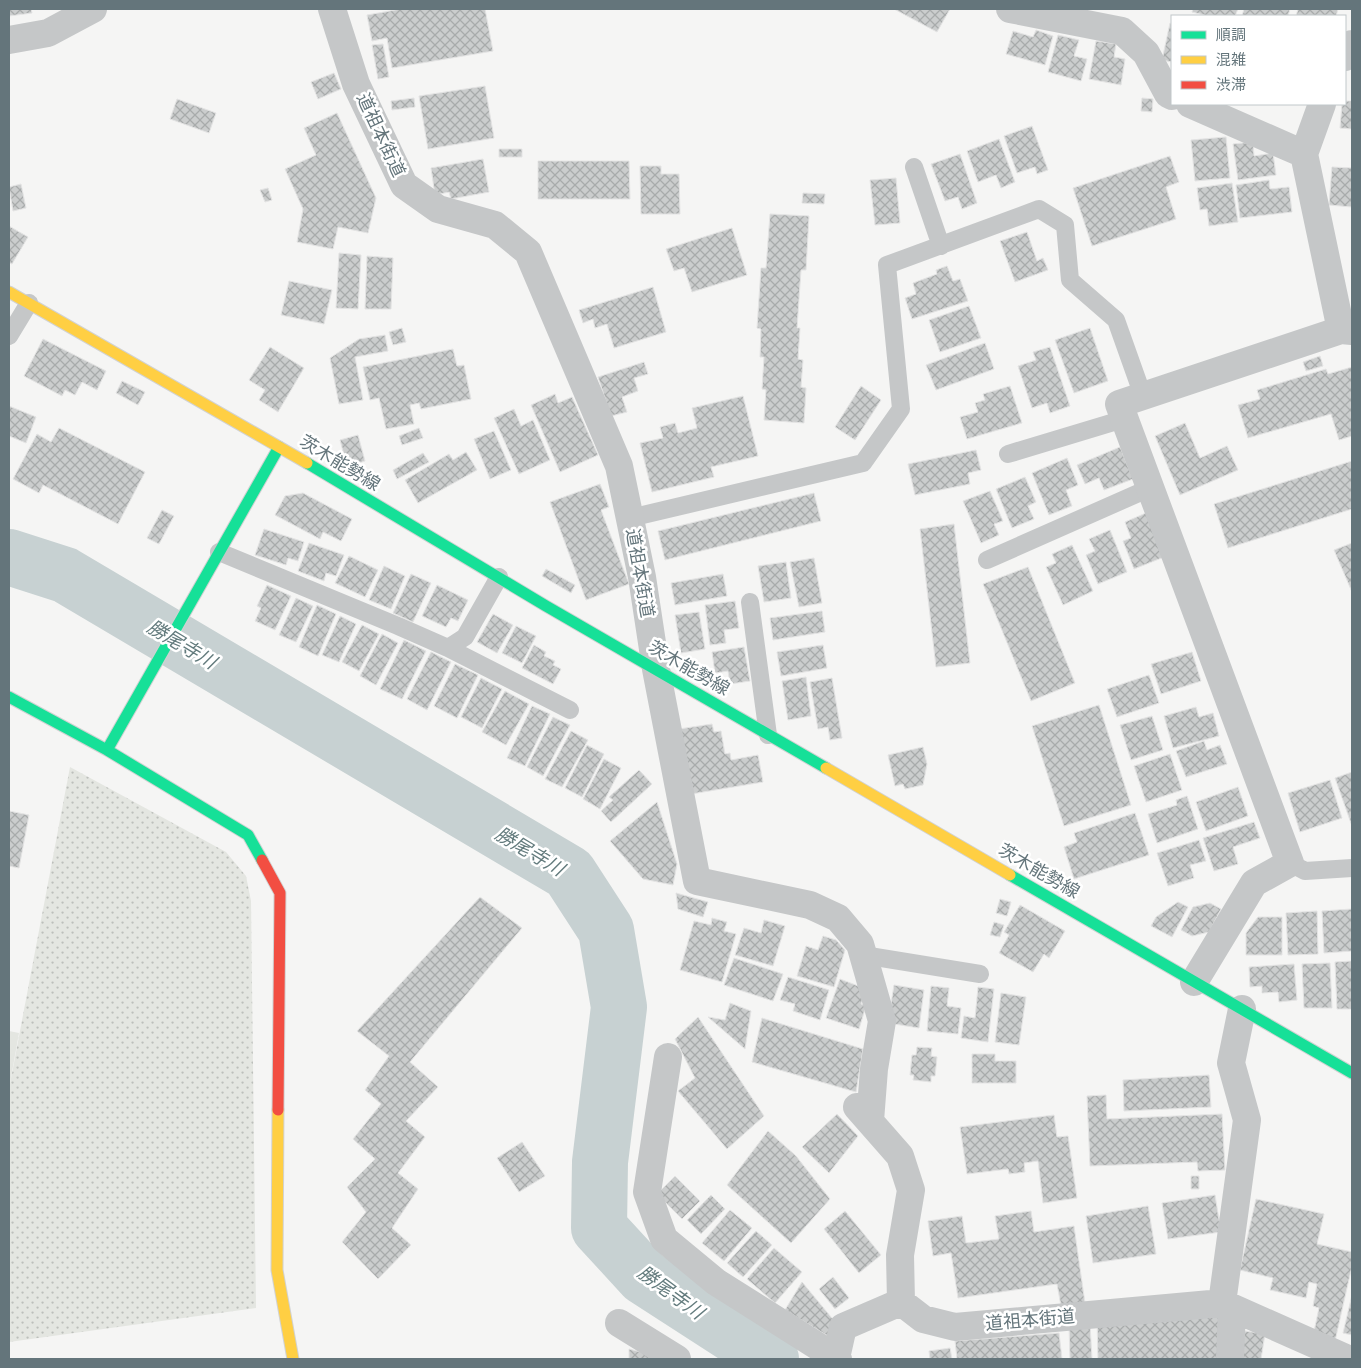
<svg xmlns="http://www.w3.org/2000/svg" width="1361" height="1368" viewBox="0 0 1361 1368" font-family="'Roboto Condensed','Noto Sans JP',sans-serif">
<defs>
<pattern id="park-dots" width="8" height="8" patternUnits="userSpaceOnUse" patternTransform="scale(1.25)"><rect width="8" height="8" fill="#e4e6e1"/><path d="M2 2h.1M6 6h.1" fill="none" stroke="#bcbfbb" stroke-width="1.8" stroke-linecap="round"/></pattern>
<pattern id="building-cross-hatch" width="8" height="8" patternUnits="userSpaceOnUse" patternTransform="scale(1.25)"><rect width="8" height="8" fill="#cbcdcd"/><path d="M0 0l8 8M0 8l8-8" fill="none" stroke="#a8abab"/></pattern>
</defs>
<rect width="100%" height="100%" fill="#f5f5f4"/>
<path fill="#e4e6e1" d="M9,1031l10,2 -10,56z"/>
<path fill="url(#park-dots)" d="M70,767l156,85 20,24 5,25 5,407 -247,34v-253z"/>
<g fill="none" stroke-linecap="round" stroke-linejoin="round">
<path stroke="#c7d1d2" stroke-width="56" d="M9,557l56,18 504,298 37,57 13,77 -19,155 -1,66 45,49 127,82"/>
</g>
<path fill="url(#building-cross-hatch)" stroke="#e4e4e4" d="M9,9h22l1,4 -23,3z
M401,9h84l8,42 -101,17 -5,-30 -15,3 -5,-26z
M894,9h56l-13,23z
M1193,9h45l-3,7h-27l-16,-4z
M1244,9h46l-2,7h-46z
M1298,9h40l-2,7h-40z
M1170,23l2,1v38l-10,-2z
M1036,30l17,6 -8,29 -39,-11 7,-23 20,6z
M1058,35l21,5 -5,16 13,3 -6,22 -33,-9z
M1096,41l20,3 -2,13 11,2 -4,26 -32,-6z
M383,44l6,33 -11,2 -6,-34z
M334,73l7,16 -23,10 -7,-17z
M485,86l9,52 -66,11 -9,-53z
M414,98l1,9 -23,3 -1,-9z
M1142,98l11,1 -1,13 -11,-1z
M177,99l39,14 -7,20 -39,-14z
M1345,101h7v28l-12,-1 2,-24h3z
M337,113l39,85 -8,35 -30,-6 -5,22 -36,-7 6,-33 -18,-40 31,-14 -12,-27z
M1032,126l16,44 -11,4 -2,-7 -18,6 -13,-37z
M1226,137l4,41 -35,3 -4,-41z
M999,139l16,43 -14,6 -5,-13 -18,7 -11,-31z
M1253,142l1,14 19,-3 3,22 -38,5 -5,-36z
M499,149h23v8h-23z
M960,154l17,49 -15,6 -4,-12 -13,4 -14,-37z
M1170,156l9,26 -13,5 10,32 -84,27 -19,-58z
M483,159l6,33 -38,7 -2,-7 -14,3 -4,-27z
M538,161h91l1,38h-92z
M640,166h21v8h18l1,40h-39z
M1332,167l20,1v39l-23,-2z
M896,178l4,45 -25,2 -5,-45z
M1269,180l1,9 19,-2 3,25 -52,6 -4,-33z
M1232,183l6,39 -29,4 -2,-17 -7,1 -3,-22z
M21,184l5,24 -13,3 -4,-24z
M268,188l4,12 -7,2 -5,-12z
M803,193l22,1 -1,10 -22,-1z
M770,214l39,2 -3,54h-5l-4,58h3l-2,31 5,1 -2,27 5,1 -2,35 -40,-3 2,-30 -4,-1 2,-32h-4l1,-28 -4,-1 4,-60h5z
M9,226l19,11 -16,27 -3,-1z
M732,228l15,47 -55,17 -8,-24 -10,3 -8,-22z
M1027,232l10,29 6,-3 5,12 -33,12 -15,-41z
M339,253l22,2 -3,54 -22,-1z
M367,256l26,2 -2,51h-26z
M947,266l6,15 7,-2 8,22 -56,18 -7,-21 11,-4 -3,-11 24,-9 -1,-4z
M289,281l43,9 -8,34 -43,-9z
M653,287l13,45 -52,16 -7,-24 -12,4 -2,-9 -10,4 -4,-13z
M969,306l12,32 -41,14 -11,-32z
M402,328l4,14 -13,3 -4,-13z
M1090,328l18,53 -34,12 -19,-53z
M385,335l3,16 -33,6 8,43 -24,4 -9,-46 29,-19z
M43,339l63,32 -9,19 -15,-8 -7,13 -10,-5 -3,6 -38,-20z
M985,343l9,26 -58,21 -10,-25z
M270,347l34,21 -26,44 -19,-12 6,-10 -16,-10z
M1050,347l20,59 -20,7 -3,-10 -15,5 -14,-42 18,-6 -3,-8z
M453,349l4,17 7,-1 7,34 -50,10 -2,-6 -9,2 4,19 -28,5 -7,-31 -9,2 -7,-33z
M1320,356l3,10 -17,5 -3,-9z
M644,362l4,12 -14,4 4,13 -16,6 5,15 -16,4 -13,-39z
M1352,367v69l-13,4 -8,-26 -83,24 -10,-33 22,-6 -3,-9 69,-21 2,5z
M122,381l23,11 -7,13 -22,-12z
M861,386l20,14 -26,40 -20,-13z
M1010,386l12,37 -55,16 -7,-22 18,-5 -3,-9 10,-3 -2,-6z
M555,394l3,9 14,-6 26,58 -38,17 -29,-67z
M743,396l15,60 -47,11 3,10 -62,15 -12,-49 23,-5 -3,-11 15,-4 3,10 19,-5 -5,-20z
M9,406l27,11 -10,26 -17,-7z
M514,409l7,17 12,-6 17,40 -31,14 -25,-56z
M1185,423l15,35 27,-12 11,24 -58,25 -25,-59z
M59,428l86,44 -27,52 -75,-39 -4,8 -26,-14 24,-45 14,8z
M419,428l4,10 -21,7 -3,-9z
M494,431l17,39 -21,9 -16,-40z
M358,435l7,26 -18,5 -7,-26z
M1120,447l13,32 -29,11 -5,-12 -14,6 -8,-19z
M976,450l5,20 -13,3 2,11 -55,11 -7,-31z
M466,452l11,18 -59,33 -13,-23 44,-26 4,6z
M423,453l6,9 -32,17 -4,-9z
M1067,458l11,27 -12,5 6,16 -23,9 -17,-42z
M1352,461v48l-124,39 -14,-44z
M1025,477l11,25 -8,4 6,13 -22,9 -16,-39z
M600,484l9,23 -8,3 28,74 -43,16 -36,-98z
M990,491l13,30 -9,3 5,11 -18,8 -18,-42z
M303,493l49,26 -11,22 -18,-9 -3,7 -45,-24 10,-19z
M814,493l7,28 -156,39 -7,-29z
M162,510l12,6 -15,28 -12,-6z
M1146,513l18,44 -30,12 -11,-28 8,-3 -6,-16z
M954,524l16,139 -34,4 -16,-138z
M264,529l40,13 -6,19 -10,-3 -2,7 -31,-10z
M1110,530l17,42 -29,12 -12,-29 9,-4 -6,-12z
M309,543l35,12 -8,21 -10,-3 -2,8 -26,-10z
M1352,543v49l-18,-42z
M1072,545l21,46 -30,14 -17,-38 10,-4 -4,-9z
M349,556l29,14 -13,27 -30,-14z
M814,558l8,45 -23,4 -9,-45z
M786,562l5,36 -27,4 -6,-36z
M384,566l21,10 -14,33 -22,-9z
M1028,567l47,116 -44,18 -48,-117z
M546,569l29,16 -4,8 -29,-17z
M411,574l20,9 -18,39 -20,-9z
M723,574l4,22 -52,9 -4,-22z
M267,585l24,11 -16,34 -20,-9 6,-13 -4,-2z
M437,585l31,15 -10,21 -7,-3 -5,9 -24,-11z
M296,598l17,8 -17,36 -17,-7z
M735,601l4,27 -15,2 2,13 -16,2 -5,-40z
M317,605l19,9 -18,42 -19,-9z
M822,611l3,21 -52,8 -3,-22z
M699,612l6,37 -24,4 -6,-38z
M493,614l20,11 -16,28 -20,-11z
M340,616l16,8 -17,38 -17,-7z
M362,625l17,9 -20,37 -17,-9z
M516,626l20,10 -14,27 -20,-10z
M382,634l16,9 -22,42 -16,-9z
M404,640l22,11 -24,48 -22,-10z
M534,645l12,7 -2,4 11,5 -2,4 8,4 -8,15 -31,-16z
M823,645l4,23 -46,8 -4,-24z
M744,647l6,34 -20,3 -2,-13 -13,2 -3,-21z
M431,652l20,10 -24,48 -20,-11z
M1192,652l9,29 -40,13 -10,-30z
M455,664l23,11 -21,43 -23,-12z
M1149,675l10,28 -42,14 -10,-28z
M806,677l5,39 -23,4 -6,-39z
M481,678l21,11 -20,39 -21,-11z
M832,678l10,60 -12,2 -2,-13 -10,2 -8,-47z
M505,691l24,13 -23,41 -24,-13z
M1099,705l32,100 -67,21 -32,-100z
M532,706l18,8 -25,52 -18,-8z
M1196,707l3,10 14,-4 6,23 -46,12 -9,-32z
M1152,716l11,34 -32,10 -11,-35z
M553,717l17,8 -27,51 -16,-9z
M712,724l2,8 7,-1 4,23 5,-1 1,7 27,-5 5,27 -72,12 -12,-65z
M571,731l17,9 -26,47 -17,-8z
M1204,741l3,9 13,-5 7,19 -41,13 -10,-26z
M587,745l17,9 -22,43 -17,-9z
M923,747l4,17 -4,21 -18,4 -2,-5 -8,2 -7,-31z
M1170,754l12,36 -36,12 -12,-36z
M604,759l17,9 -21,41 -17,-10z
M639,770l13,14 -41,38 -10,-11 12,-11 -4,-3z
M1352,772v54l-17,-48z
M1330,780l12,38 -42,14 -12,-39z
M1238,787l10,29 -42,15 -10,-29z
M1187,796l11,33 -41,14 -9,-29 29,-9 -1,-5z
M657,802l20,62 -4,21 -30,-6 -33,-38z
M9,811l20,4 -10,53 -10,-2z
M1135,813l14,42 -75,24 -10,-32 13,-5 -3,-9z
M1254,822l6,16 -27,9 5,17 -24,7 -11,-33z
M1199,840l7,21 -16,4 4,13 -26,8 -11,-33z
M676,893l32,9 -5,15 -25,-8z
M480,897l42,31 -112,134 28,25 -32,34 19,16 -27,36 20,16 -26,39 19,17 -33,34 -36,-37 24,-30 -19,-25 28,-28 -22,-20 28,-35 -16,-14 24,-34 -32,-25z
M1000,899l11,3 -4,14 -11,-3z
M1178,902l10,5 -16,30 -21,-11 5,-9z
M1210,903l11,6 -12,23 -17,4 -11,-6 12,-23z
M1020,905l45,26 -16,27 -5,-4 -11,18 -34,-19 10,-18 -5,-3z
M1352,909v42l-28,2 -2,-42z
M1317,911l1,43 -30,1 -2,-42z
M1258,917h24v38h-36v-22z
M712,918l15,4 -3,9 12,3 -14,48 -42,-12 14,-49 17,4z
M764,920l21,6 -12,40 -38,-11 9,-27 17,5z
M994,922l10,3 -4,12 -10,-2z
M823,936l13,4 9,10 -11,37 -37,-11 9,-30 12,4z
M734,958l49,16 -10,27 -49,-16z
M1352,961v48h-15l-2,-47z
M1330,963l2,45h-28l-2,-44z
M1294,964l3,36 -18,2 -1,-10 -16,1v-7l-12,1 -1,-20z
M788,977l41,13 -9,30 -27,-9 2,-7 -15,-4z
M840,979l26,10 -5,15 5,2 -7,23 -33,-11z
M894,985l30,5 -5,38 -31,-5z
M931,986l18,2 -2,18 14,2 -3,26 -31,-3z
M978,987l16,2 -6,53 -27,-4 3,-22 11,2z
M1001,993l25,4 -7,48 -24,-3z
M730,1003l21,8 -6,38 -37,-32 17,3z
M698,1017l66,99 -37,33 -49,-58 17,-13 -20,-39z
M762,1018l101,31 -7,43 -104,-30z
M917,1047l15,1 -1,8 6,1 -2,19h-4v6l-18,-2 1,-5h-4l2,-20h4z
M972,1054h23v7h21v22h-44z
M1209,1075l2,32 -87,4 -1,-31z
M1106,1095l1,24 115,-5 3,56 -27,1 -1,-9 -107,4 -3,-70z
M837,1114l21,22 -29,37 -27,-26z
M1054,1115l3,22 11,-1 9,62 -34,5 -5,-42 -14,2 1,9 -16,2 -1,-5 -41,5 -7,-47z
M768,1131l28,25 34,43 -39,44 -64,-58z
M522,1142l23,34 -26,16 -22,-34z
M675,1176l25,25 -18,18 -25,-25z
M1191,1176h8v13h-8z
M711,1195l14,14 -24,25 -14,-14z
M1215,1195l6,37 -53,7 -6,-36z
M1256,1199l68,15 -7,30 35,8v14l-17,75 -22,-5 6,-28 -6,-2 4,-22 -8,-2 -3,16 -36,-8 3,-12 -33,-8z
M1148,1206l8,48 -63,9 -7,-47z
M730,1210l22,18 -28,33 -22,-18z
M845,1211l36,44 -22,18 -35,-44z
M1031,1211l3,21 40,-6 11,77 -24,3 -4,-22 -99,14 -7,-45 -18,3 -5,-35 34,-5 4,27 33,-4 -4,-23z
M756,1231l16,14 -29,32 -16,-14z
M774,1248l28,24 -27,31 -28,-24z
M833,1277l16,21 -14,11 -16,-20z
M802,1282l34,41 -8,13 -43,-26z
M1352,1295v40l-9,-2z
M1225,1317v42h-127l-1,-41z
M1090,1324l2,35h-22l-1,-34z
M1245,1331l20,3 -4,25h-21z
M1059,1333l3,26h-105l-2,-18z
M950,1348l2,11h-22l-1,-8z
M629,1349l32,8v2h-32z"/>
<g fill="none" stroke-linecap="round" stroke-linejoin="round">
<defs>
<path id="fast" d="M307,463l239,143 280,162
M9,697l98,53 141,85 14,25
M107,750l172,-303
M1010,875l342,198"/>
<path id="slow" d="M9,292l298,171
M826,768l184,107
M278,1110l-1,160 16,89"/>
<path id="jam" d="M262,860l18,33 -2,217"/>
</defs>
<use href="#fast" stroke="#d1d2d2" stroke-width="13"/>
<use href="#slow" stroke="#d1d2d2" stroke-width="13"/>
<use href="#jam" stroke="#d1d2d2" stroke-width="13"/>
<path stroke="#c5c7c8" stroke-width="18" d="M914,167l27,79
M9,336l20,-33
M1008,454l116,-35
M630,518l233,-55 38,-54 -14,-144 152,-56 26,16 5,55 46,40 27,76
M219,552l179,74 50,22 17,-11 34,-60
M987,560l163,-72
M750,602l18,133
M448,648l122,62
M1290,863l15,8 47,-3
M863,955l117,19"/>
<path stroke="#c5c7c8" stroke-width="28" d="M332,9l24,75 48,101 34,24 57,16 33,27 91,214 23,111 14,92 41,212 113,24 28,13 22,26 22,77 -8,48 -4,52
M1010,9l112,22 24,22 22,41 4,2
M9,40l39,-7 45,-24
M1345,57l7,-13
M1190,104l114,50
M1322,104l-18,50 37,176
M1194,982l60,-99 36,-20 -171,-459 222,-74 11,1
M668,1057l-21,135 17,47 52,43 122,77
M857,1107l43,49 11,34 -11,65 1,47 22,17 32,8 267,-24 126,56
M1222,1303l25,-183 -16,-57 11,-54
M619,1323l58,36
M836,1358l7,-31 58,-25
M1230,1359l2,-51"/>
<use href="#fast" stroke="#16e098" stroke-width="11"/>
<use href="#slow" stroke="#ffcf43" stroke-width="11"/>
<use href="#jam" stroke="#f24e42" stroke-width="11"/>
</g>
<g text-anchor="middle" stroke-width="5" stroke-linejoin="round" paint-order="stroke">
<g font-size="18" fill="#64757b" stroke="#fff">
<text transform="translate(381 135) rotate(65)" y="6">道祖本街道</text>
<text transform="translate(340 463) rotate(31)" y="6">茨木能勢線</text>
<text transform="translate(640 573) rotate(80)" y="6">道祖本街道</text>
<text transform="translate(689 668) rotate(30)" y="6">茨木能勢線</text>
<text transform="translate(1039 871) rotate(30)" y="6">茨木能勢線</text>
<text transform="translate(1030 1320) rotate(-5)" y="6">道祖本街道</text>
</g>
<g font-size="19" font-style="italic" fill="#637b7d" stroke="#fff">
<text transform="translate(182 644) rotate(31)" y="7">勝尾寺川</text>
<text transform="translate(530 851) rotate(31)" y="7">勝尾寺川</text>
<text transform="translate(671 1292) rotate(36)" y="7">勝尾寺川</text>
</g>
</g>
<rect width="1361" height="1368" fill="none" stroke="#64757b" stroke-width="20"/>
<rect x="1171" y="15" width="175" height="90" fill="#ffffff" stroke="#c1c8ca"/>
<rect x="1181" y="31" width="25" height="8" fill="#16e098" stroke="#c1c8ca"/>
<text x="1216" y="40" font-size="15" fill="#64757b">順調</text>
<rect x="1181" y="56" width="25" height="8" fill="#ffcf43" stroke="#c1c8ca"/>
<text x="1216" y="65" font-size="15" fill="#64757b">混雑</text>
<rect x="1181" y="81" width="25" height="8" fill="#f24e42" stroke="#c1c8ca"/>
<text x="1216" y="90" font-size="15" fill="#64757b">渋滞</text>
</svg>
